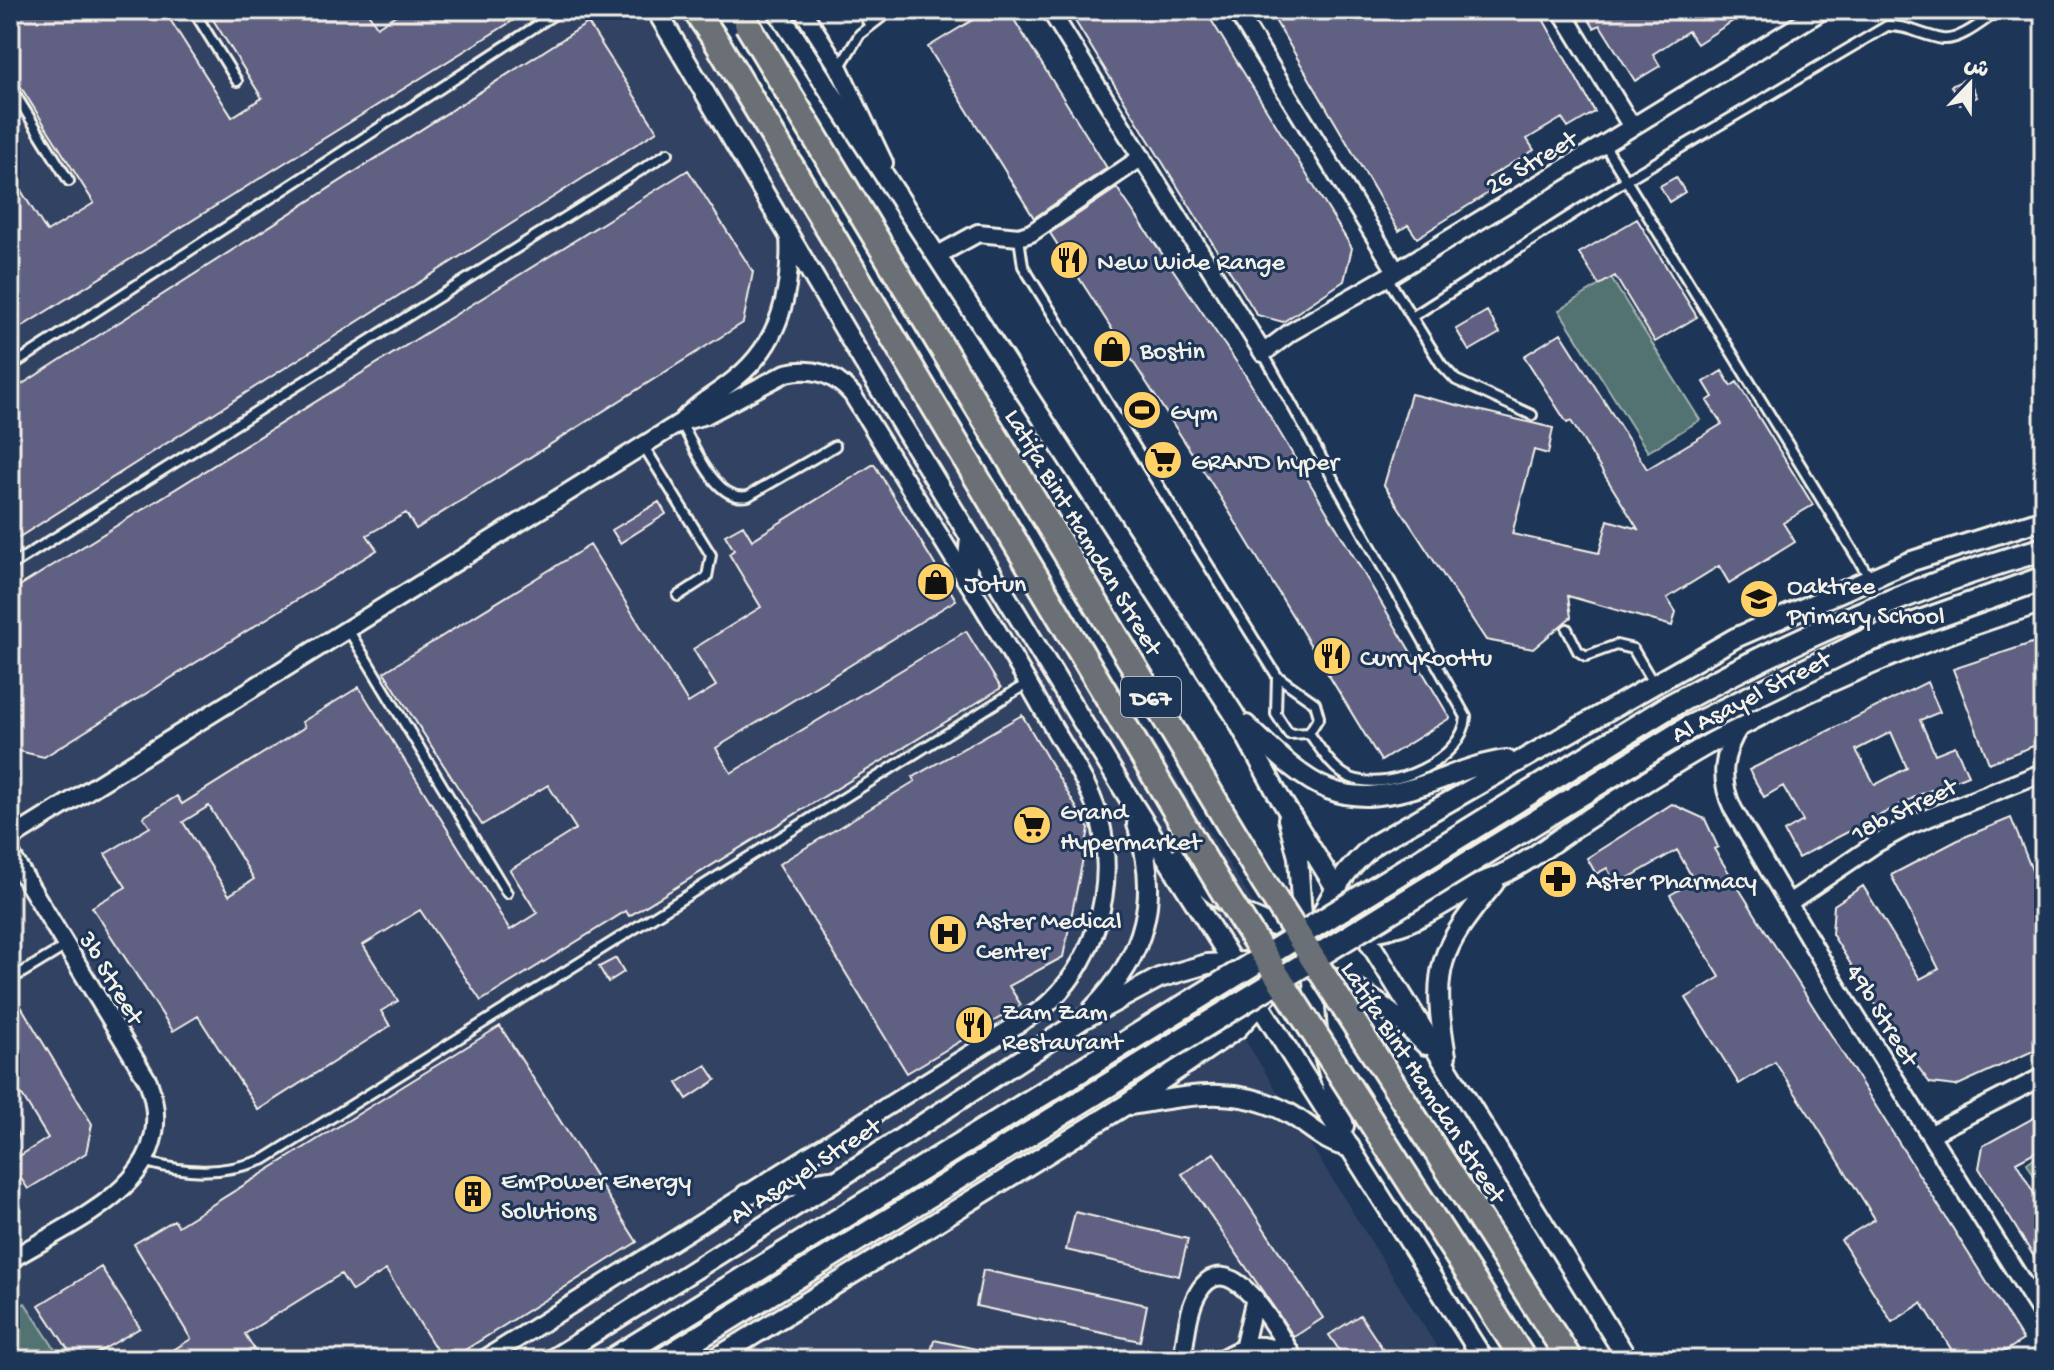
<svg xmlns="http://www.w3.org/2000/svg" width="2054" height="1370" viewBox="0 0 2054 1370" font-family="'Gochi Hand','Playpen Sans Arabic',sans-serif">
<rect width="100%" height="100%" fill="#1d3557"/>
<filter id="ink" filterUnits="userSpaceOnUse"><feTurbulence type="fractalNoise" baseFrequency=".0125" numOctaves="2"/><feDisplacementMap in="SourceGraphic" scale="16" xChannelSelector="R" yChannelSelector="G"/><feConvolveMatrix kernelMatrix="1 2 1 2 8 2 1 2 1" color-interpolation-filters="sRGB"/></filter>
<g filter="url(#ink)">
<path fill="#314264" d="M10,10h694l577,938 -67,42 231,370h-1435z"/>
<path fill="#537373" stroke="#a4b2ae" stroke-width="2" d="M1611,278l89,142 -52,32 -89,-142z
M2044,1151v43l-17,-31z
M25,1303l37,57h-52v-48z"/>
<path fill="#616183" stroke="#f4f1e8" stroke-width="2" fill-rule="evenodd" d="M10,10h154l68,107 30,-19 -55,-88h159l11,17 27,-17h126l-520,324v-161l37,59 47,-29 -84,-133z
M989,10h19l99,158 -73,50 -106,-171z
M1078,10h127l147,238 -8,33 -61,41 -26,-7 -182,-294z
M1269,10h269l57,102 -27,16 -6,-10 -35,21 7,11 -45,27 7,11 -79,50 -9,-13 -9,6z
M1583,10h167l-53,34 -9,-13 -35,23 7,12 -25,15 -35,-56 -6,3z
M588,23l69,108 -647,412v-151z
M1968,78l9,19 -17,8 -9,-19z
M688,170l65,102 -10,51 -327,206 -10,-16 -39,22 10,15 -333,207 -34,-8v-157z
M1676,177l9,15 -16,10 -9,-16z
M1117,188l129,188 204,342 -69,43 -162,-266 -169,-262z
M1637,219l60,98 -42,25 -40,-66 -16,9 -20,-32z
M1487,311l13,22 -31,18 -13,-22z
M1561,333l86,136 75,-45 -15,-23 6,-4 -9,-15 18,-11 9,15 6,-4 76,123 -30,18 12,19 -66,41 -10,-17 -52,32 9,14 -4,14 -104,-30 3,21 -38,32 -47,-9 -102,-155 27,-91 142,34 -5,26 -14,-4 -22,84 87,19 9,-33 30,9 -67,-108 -4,2 -43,-67z
M874,464l82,136 -240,148 15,25 235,-142 35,57 -372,228 -3,-5 -145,90 -61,-91 -57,35 35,56 -17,10 9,15 -132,84 -60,-94 -25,15 -81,-124 34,-20 -21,-33 45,-27 -7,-10 34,-21 5,8 123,-77 -3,-5 57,-35 151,243 27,-17 -27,-43 66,-41 -28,-44 -66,40 -98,-153 206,-127 98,158 28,-17 -23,-37 68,-42 -32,-53 5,-4 -9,-15 18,-10 9,15zM209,806l45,73 -25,16 -46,-73z
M659,502l7,12 -46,29 -8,-13z
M2044,639v103l-55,21 -36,-94z
M1927,682l13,30 -20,8 15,34 20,-8 13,29 -49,20 -121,63 -14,-26 19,-11 -20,-35 -19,11 -15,-27zM1891,732l16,36 -32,17 -19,-35z
M1022,715l67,114 -26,128 -54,29 12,19 -114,68 -128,-209 136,-83 -2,-4z
M1672,804l33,15 13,28 -4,2 309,491 -32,20h-33l-36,-57 -30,19 -51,-82 34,-21 -57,-91 -43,-66 -36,22 -53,-86 34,-21 -50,-82 24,-14 -17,-31 -61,35 -9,-17 -11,6 -9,-16z
M2011,818l33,82v146l-88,40 -26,-3 -33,-44 -65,-105 2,-29 29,-19 57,93 19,-10 -48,-94 71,-37z
M616,958l8,14 -16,10 -9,-15z
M10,988l82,136 -6,29 -58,36 -18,-27 38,-24 -38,-62z
M500,1026l137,216 -188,118h-6l-57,-90 -34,21 -11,-17 -96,60 16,26h-104l34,-21 -57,-95 40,-24 4,6z
M706,1065l10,15 -29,19 -10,-16z
M2044,1112v35l-28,15 28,49v62l-65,-105 4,-22z
M1214,1153l109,165 -29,19 -112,-163z
M1075,1212l113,27 -9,37 -113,-26z
M101,1267l39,61 -55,32h-10l-36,-55z
M983,1270l164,35 -7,36 -164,-35z
M1360,1315l30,45h-44l-17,-25z
M934,1340l61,13 -1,7h-65z"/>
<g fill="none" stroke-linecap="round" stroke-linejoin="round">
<defs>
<path id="service" d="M193,10l44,71
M861,10l8,14
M839,68l21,-34 31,-24
M10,86l59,95
M1604,144l265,433
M1019,238l4,28 254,410
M1387,277l54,87 15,16 76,35
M1412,317l214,-137 261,-154c20,-1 36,10 56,13 18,2 42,-20 57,-29
M1263,353l203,364c-3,43 -76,76 -115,61 -18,-7 -31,-30 -42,-45
M10,367l551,-357
M681,423c14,23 34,80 67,73l87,-50
M643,445l68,110 -4,22 -29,19
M10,566l658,-413
M1567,629l11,22 8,5 30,-11 17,4 20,34
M349,631l158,262
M1277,676l38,27 4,14 -10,16 -20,1 -13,-20z
M10,980l56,-34
M10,1133l2,3
M146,1162c42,12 78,12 119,-3l763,-476"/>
<path id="minor" d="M802,10l37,58 45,95
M1050,10l213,343 28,-21 96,-55 436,-267
M1236,10l160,261
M1561,10l71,117
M936,256l42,-23 41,4 12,-4 111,-76
M1740,726c-18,28 -21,53 -7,83l107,182 204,326
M10,839l671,-417c15,-18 36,-28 54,-43 46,-37 57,-88 54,-145
M10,853l138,228c36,99 -70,137 -138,179
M1790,902l87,-59 33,-18 134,-53
M1931,1134l113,-58
M1244,1345l11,-47
M483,1360l559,-351c51,-43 73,-114 60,-180 -8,-40 -36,-78 -56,-114 -61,-109 -129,-215 -194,-321 -19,-21 -39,-27 -66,-21l-80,42 -25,7
M1182,1360c4,-20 5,-49 16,-67 32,-55 82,44 97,67
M1219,1360c28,-16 41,-20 72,-4"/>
<path id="tertiary" d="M656,10l213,361 258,424 357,565
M777,10l457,704 43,79 351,567
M966,579l4,-41
M1246,725c65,62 91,89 184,58 25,-9 50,-20 77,-23
M1180,857c47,71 142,94 221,68 33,-11 61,-36 92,-47 30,-11 59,-36 87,-54 53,-35 105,-68 161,-98 96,-51 198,-92 303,-124
M1317,927c12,-34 30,-59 58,-83l360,-206 174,-76 135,-43
M1311,956l6,76 27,94
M1320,972c44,17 74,41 106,73
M1093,1009c53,-54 68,-113 44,-185
M1446,1056c-15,-88 -8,-105 48,-173
M1131,1105c57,-9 106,-21 159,9 19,11 38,31 60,33
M746,1194l83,-14
M551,1360l289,-182 243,-159 76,-41 48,-14 37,-2
M713,1360l411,-254 114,-78 37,-41 28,-56 -5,-74 -10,-38"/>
<path id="primary" d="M695,10l22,32"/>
</defs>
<use href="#service" stroke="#f4f1e8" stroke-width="14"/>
<use href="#minor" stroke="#f4f1e8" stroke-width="22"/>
<use href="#tertiary" stroke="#f4f1e8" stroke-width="24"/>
<use href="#primary" stroke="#f4f1e8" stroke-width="30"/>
<use href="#service" stroke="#1d3557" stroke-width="8"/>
<use href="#minor" stroke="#1d3557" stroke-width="16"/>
<use href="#tertiary" stroke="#1d3557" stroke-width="18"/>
<use href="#primary" stroke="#6a7074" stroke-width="24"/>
<defs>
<path id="secondary-bridge" d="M612,1360l1058,-654c119,-65 243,-120 374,-157
M662,1360l1026,-632 176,-86 180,-64"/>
<path id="primary-bridge" d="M747,24l518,860 305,476
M717,42l508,852 299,466"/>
</defs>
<use href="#secondary-bridge" stroke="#f4f1e8" stroke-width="28" stroke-linecap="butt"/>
<use href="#primary-bridge" stroke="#f4f1e8" stroke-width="30" stroke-linecap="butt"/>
<use href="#secondary-bridge" stroke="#1d3557" stroke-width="22"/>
<use href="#primary-bridge" stroke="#6a7074" stroke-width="24"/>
</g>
</g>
<defs>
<symbol id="restaurant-disc" viewBox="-11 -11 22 22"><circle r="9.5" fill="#ffd166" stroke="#1d3557"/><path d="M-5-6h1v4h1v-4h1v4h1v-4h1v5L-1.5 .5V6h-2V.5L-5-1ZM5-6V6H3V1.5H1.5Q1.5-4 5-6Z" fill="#111"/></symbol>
<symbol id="shop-disc" viewBox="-11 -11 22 22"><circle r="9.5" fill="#ffd166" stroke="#1d3557"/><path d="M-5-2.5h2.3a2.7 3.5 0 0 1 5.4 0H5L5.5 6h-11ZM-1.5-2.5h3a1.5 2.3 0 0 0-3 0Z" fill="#111"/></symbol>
<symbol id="stadium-disc" viewBox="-11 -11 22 22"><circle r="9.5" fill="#ffd166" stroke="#1d3557"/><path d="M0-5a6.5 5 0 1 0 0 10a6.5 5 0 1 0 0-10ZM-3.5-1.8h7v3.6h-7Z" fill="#111"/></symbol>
<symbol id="supermarket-disc" viewBox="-11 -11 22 22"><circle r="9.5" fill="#ffd166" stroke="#1d3557"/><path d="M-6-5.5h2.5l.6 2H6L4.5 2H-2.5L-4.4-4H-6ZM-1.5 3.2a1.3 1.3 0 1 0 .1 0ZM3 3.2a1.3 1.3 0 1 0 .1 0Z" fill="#111"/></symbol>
<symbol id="school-disc" viewBox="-11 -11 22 22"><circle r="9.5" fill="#ffd166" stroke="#1d3557"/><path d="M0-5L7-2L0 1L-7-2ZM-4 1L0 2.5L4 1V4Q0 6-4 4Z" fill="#111"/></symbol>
<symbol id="pharmacy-disc" viewBox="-11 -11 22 22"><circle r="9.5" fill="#ffd166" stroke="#1d3557"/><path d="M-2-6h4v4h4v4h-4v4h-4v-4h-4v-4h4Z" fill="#111"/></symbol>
<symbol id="hospital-disc" viewBox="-11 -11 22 22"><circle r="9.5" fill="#ffd166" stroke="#1d3557"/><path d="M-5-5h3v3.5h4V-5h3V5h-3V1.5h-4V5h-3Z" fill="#111"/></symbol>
<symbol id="building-disc" viewBox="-11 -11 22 22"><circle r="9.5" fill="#ffd166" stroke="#1d3557"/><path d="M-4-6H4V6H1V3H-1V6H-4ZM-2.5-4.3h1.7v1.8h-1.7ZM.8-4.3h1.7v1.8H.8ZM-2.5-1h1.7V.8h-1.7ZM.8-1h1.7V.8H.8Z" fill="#111"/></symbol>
</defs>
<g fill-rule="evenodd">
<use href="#restaurant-disc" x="1047" y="238" width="44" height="44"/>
<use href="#shop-disc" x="1090" y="327" width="44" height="44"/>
<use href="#stadium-disc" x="1120" y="388" width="44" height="44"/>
<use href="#supermarket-disc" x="1141" y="438" width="44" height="44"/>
<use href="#shop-disc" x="914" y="560" width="44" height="44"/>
<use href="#school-disc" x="1737" y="577" width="44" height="44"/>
<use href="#restaurant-disc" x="1310" y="634" width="44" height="44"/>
<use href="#supermarket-disc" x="1010" y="803" width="44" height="44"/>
<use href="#pharmacy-disc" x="1536" y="857" width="44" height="44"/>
<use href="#hospital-disc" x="926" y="912" width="44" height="44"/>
<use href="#restaurant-disc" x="952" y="1003" width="44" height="44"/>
<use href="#building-disc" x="451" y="1172" width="44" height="44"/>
</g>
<g text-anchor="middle" stroke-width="6" stroke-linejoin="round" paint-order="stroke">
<rect fill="#1d3557" stroke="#b4b9bc" stroke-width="2" x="1121" y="677" width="60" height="40" rx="6"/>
<g font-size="24" font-weight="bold" fill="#f4f1e8">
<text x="1151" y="705">D67</text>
</g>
<g font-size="26" fill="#f4f1e8" stroke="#1d3557">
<text transform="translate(1530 161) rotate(-31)" y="9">26 Street</text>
<text transform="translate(1085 531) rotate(59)" y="9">Latifa Bint Hamdan Street</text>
<text transform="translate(1750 695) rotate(-27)" y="9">Al Asayel Street</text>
<text transform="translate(1903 808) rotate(-26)" y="9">18b Street</text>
<text transform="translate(113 977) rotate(59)" y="9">3b Street</text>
<text transform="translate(1884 1014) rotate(58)" y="9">49b Street</text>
<text transform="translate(1425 1081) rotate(57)" y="9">Latifa Bint Hamdan Street</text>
<text transform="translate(804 1169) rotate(-33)" y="9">Al Asayel Street</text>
</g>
<g font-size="26" fill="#f4f1e8" stroke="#1d3557" text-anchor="start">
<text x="1097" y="269">New Wide Range</text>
<text x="1140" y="358">Bostin</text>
<text x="1170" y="419">Gym</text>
<text x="1191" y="469">GRAND hyper</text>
<text x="964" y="591">Jotun</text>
<text x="1787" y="593">Oaktree<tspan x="1787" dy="30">Primary School</tspan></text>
<text x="1360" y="665">CurryKoottu</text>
<text x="1060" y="819">Grand<tspan x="1060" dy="30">Hypermarket</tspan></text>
<text x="1586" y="888">Aster Pharmacy</text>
<text x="976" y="928">Aster Medical<tspan x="976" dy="30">Center</tspan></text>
<text x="1002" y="1019">Zam Zam<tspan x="1002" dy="30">Restaurant</tspan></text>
<text x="501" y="1188">EmPower Energy<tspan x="501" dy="30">Solutions</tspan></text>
</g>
</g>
<rect width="2054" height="1370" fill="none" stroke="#1d3557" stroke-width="40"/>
<rect x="20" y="20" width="2014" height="1330" fill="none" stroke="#f4f1e8" stroke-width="3" filter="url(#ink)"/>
<g transform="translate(1970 84) rotate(22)" stroke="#1d3557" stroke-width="6" paint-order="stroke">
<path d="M0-6L14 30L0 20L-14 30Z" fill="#f4f1e8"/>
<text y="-12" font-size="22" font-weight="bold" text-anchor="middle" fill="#f4f1e8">ش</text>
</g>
</svg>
